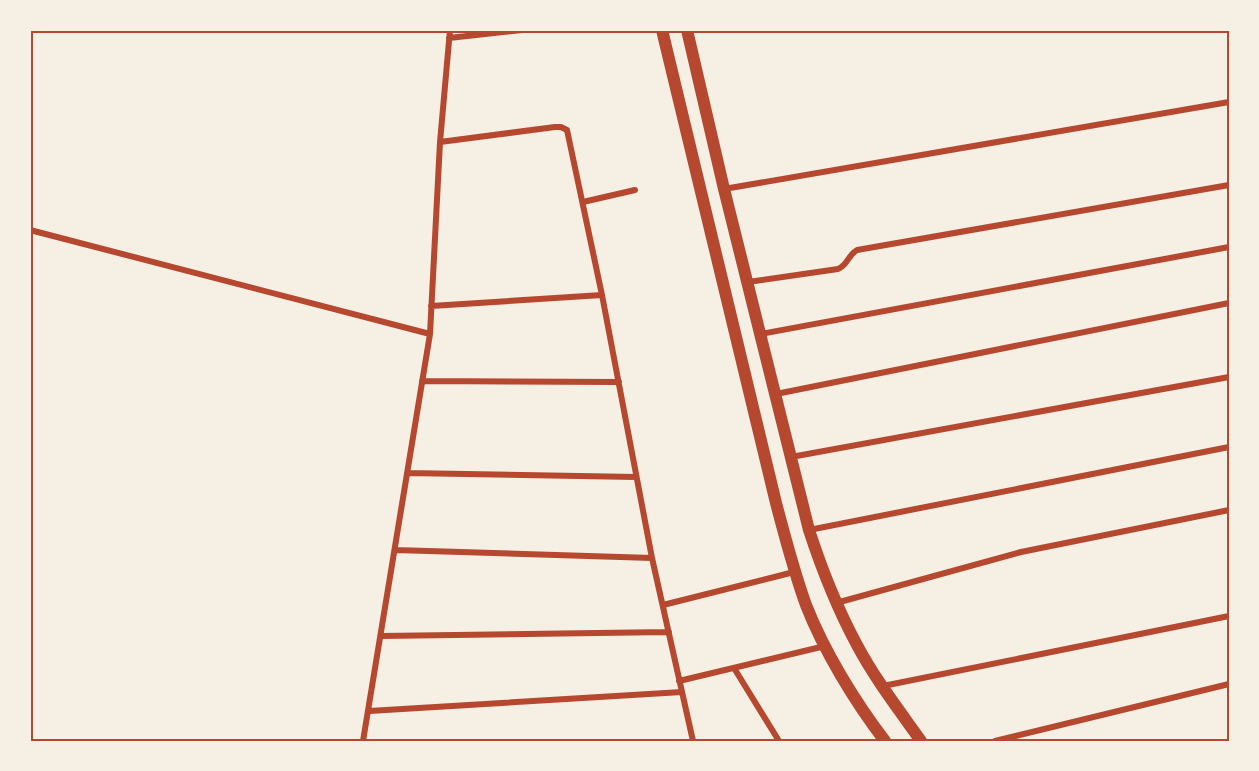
<svg xmlns="http://www.w3.org/2000/svg" width="1259" height="771" viewBox="0 0 1259 771" font-family="'Open Sans',sans-serif">
<rect width="100%" height="100%" fill="#f6efe4"/>
<g fill="none" stroke-linecap="round" stroke-linejoin="round">
<path stroke="#b5482f" stroke-width="6" d="M449,38l73,-8
M440,142l115,-15h6l6,3 35,165 50,263 41,183
M724,189l505,-87
M583,202l52,-12
M30,230l400,104
M748,282l90,-13c10,-4 10,-14 19,-19l372,-65
M431,306l171,-11
M761,334l468,-87
M422,381l197,1
M776,394l453,-91
M791,457l438,-80
M407,473l229,4
M809,530l420,-83
M395,550l257,8
M836,603l185,-51 208,-42
M663,605l131,-33
M381,636l288,-4
M734,668l45,73
M679,681l146,-35
M883,686l346,-70
M369,711l313,-19
M363,741l67,-407 10,-192 10,-112
M995,741l234,-57"/>
<path stroke="#b5482f" stroke-width="12" d="M662,30l114,473c9,34 18,69 30,102 18,46 49,97 79,136
M687,30l37,159 85,341c13,40 28,78 48,115 18,34 42,65 64,96"/>
</g>
<rect width="1259" height="771" fill="none" stroke="#f6efe4" stroke-width="63"/>
<rect x="32" y="32" width="1196" height="708" fill="none" stroke="#b5482f" stroke-width="2"/>
</svg>
